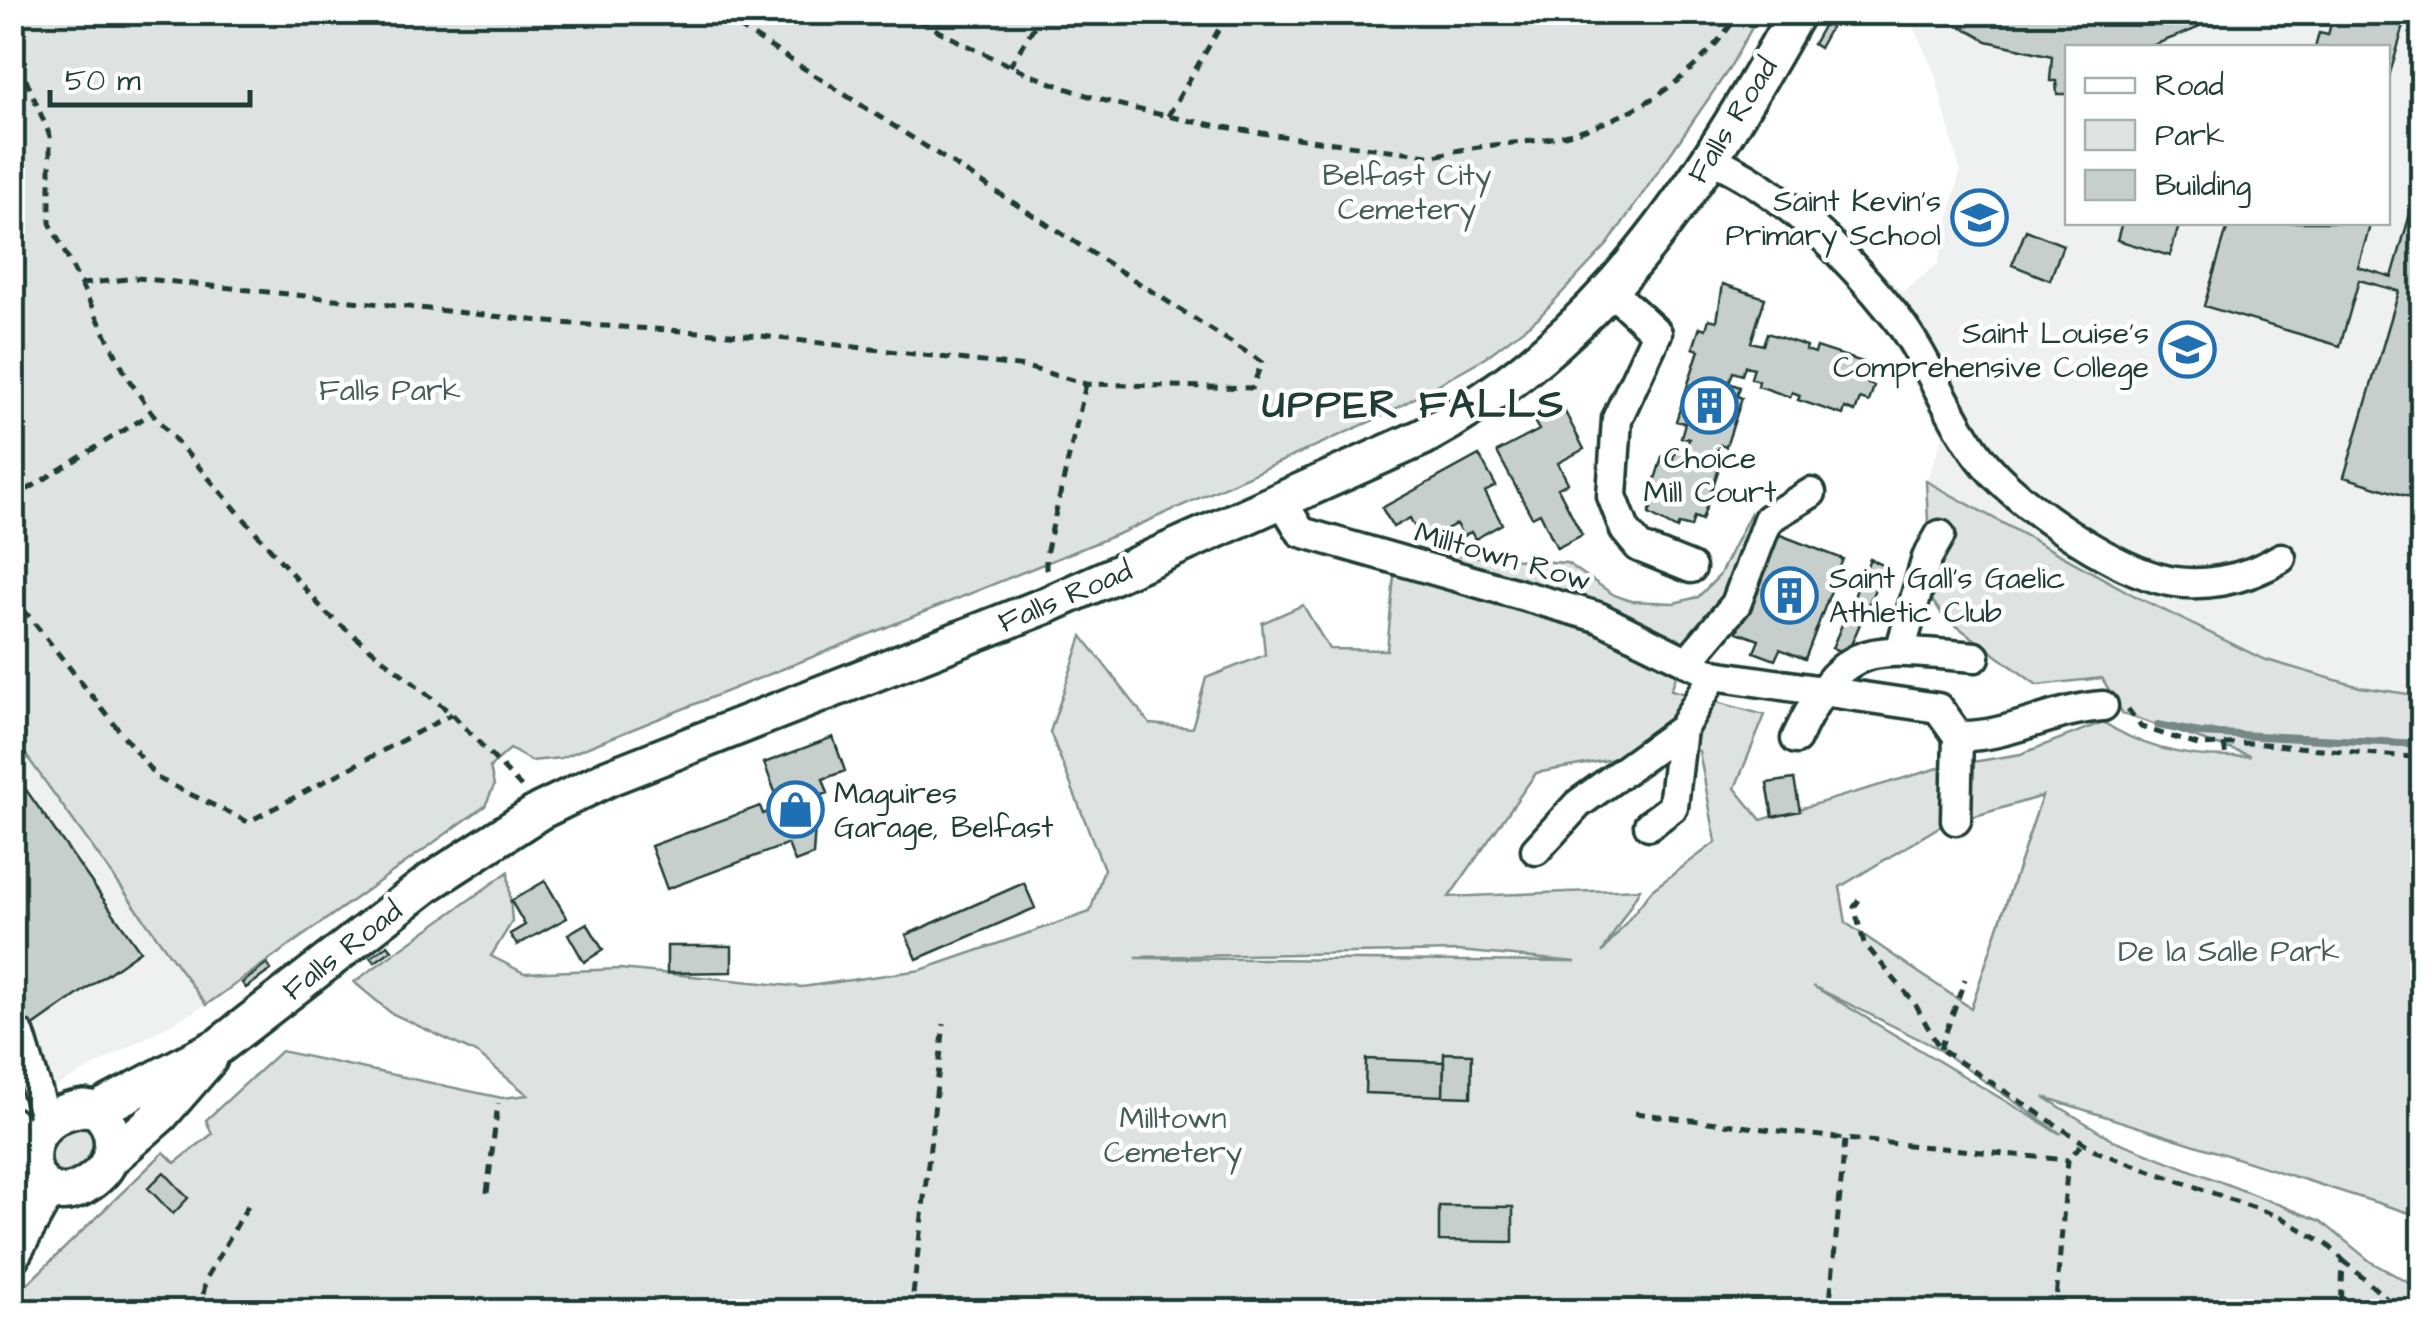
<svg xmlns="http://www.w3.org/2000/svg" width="2435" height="1324" viewBox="0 0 2435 1324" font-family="'Architects Daughter',sans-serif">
<rect width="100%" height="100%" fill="#fff"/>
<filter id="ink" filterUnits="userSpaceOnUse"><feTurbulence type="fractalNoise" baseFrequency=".01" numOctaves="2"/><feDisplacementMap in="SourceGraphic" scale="20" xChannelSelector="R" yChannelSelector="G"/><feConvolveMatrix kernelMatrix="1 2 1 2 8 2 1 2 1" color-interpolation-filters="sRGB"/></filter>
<g filter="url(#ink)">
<path fill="#eef1f0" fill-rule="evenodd" d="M1907,13h515v683l-62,-9 -224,-66 -101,-58 -109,-82 17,-44 -55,-100 -30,-48 -82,-75 13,-19 48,31 65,66 36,-28 22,-93 -25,-97zM2068,48h320v174h-320z
M12,737l194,268 -160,87 -33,-25z"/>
<path fill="#dee3e2" stroke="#7e908b" stroke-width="2.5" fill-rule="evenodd" d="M13,12h1747v1l-31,56 -121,175 -69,73 -53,40 -103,59 -260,116 -562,226 -30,3 -21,-12 -20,18 4,19 -9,20 -279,199 -193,-268z
M1926,481l211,116 126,62 97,28 62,9v521l-378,-120 69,43 208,81 50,41 51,28v21l-2409,1 5,-19 146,-141 11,11 37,-29 -6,-14 75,-69 221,47 26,-3 -50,-41 -87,-41 -37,-31 154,-110 4,50 -21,34 33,17 96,-4 182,18 119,-17 169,-58 14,-43 -54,-137 32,-96 68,88 42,4 14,-50 59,-23 -3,-32 41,-18 26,44 58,1 7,-74 42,-22 131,9 47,32 17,6 43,2 24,-6 21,-21 31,-62c8,58 -61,121 -79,176l94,25 -30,73 26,32 181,-53 79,-13 82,-32c45,30 96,38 148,34l-128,-42 -21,-36 -65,7 -94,-69 -11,-16zM1655,745l44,6 17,91 -64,48 -50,63 38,-64 -191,8 87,-124 116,-21zM2042,796l-71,212 -125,-85 -6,-36 99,-60zM1458,951l118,11 -439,-4v-1zM1813,986l122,61 125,86h-1z
M83,1125l8,2 7,24 -22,23 -18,2 -9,-7 -5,-21 10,-16z"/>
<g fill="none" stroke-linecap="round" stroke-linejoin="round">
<path stroke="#758883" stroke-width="8" d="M2158,725l41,8 223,11"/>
</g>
<path fill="#c7cfcc" stroke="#1f3d34" stroke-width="2.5" d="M1831,12h8l-20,36 -6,-4z
M1947,12h273l-27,18 -47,18h-78v46h-11l-1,-13h-6l2,-25 -65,-15 -43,-24z
M2334,12h74l-20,68v-32h-73l4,-15 9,2z
M2422,172v269l-7,24 7,2v34l-78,-24 55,-186 -40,-11 -19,66 -136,-40 25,-84h142l-13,45 34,10z
M2122,222h58l-10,34 -53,-16z
M2026,230l37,15 -13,35 -38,-15z
M1723,284l42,14 -14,44 12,3 4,-12 40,13 -1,4 9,3 2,-6 46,15 -2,6 11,4 -4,12 6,2 -5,16 -9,-3 -5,13 -10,-4 -2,7 -45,-15 2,-5 -8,-3 -2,5 -32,-11 1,-5 -8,-3 3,-10 -9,-2 -3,9 -9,-3 -4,11 11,4 -3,9 5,2 -16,49 -6,-2 -7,21 6,2 -17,52 -8,-3 -3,10 -12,-3 -2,5 -28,-15 4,-12 -4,-3 13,-42 10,4 4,-12 9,3 4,-13 -8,-2 4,-14 -9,-2 23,-71 -6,-2 7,-21 6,2 3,-10 8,2z
M1563,408l21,41 -26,14 10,20 -10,5 24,47 -25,13 -17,-35 -8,4 -35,-65 42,-22 -4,-7z
M1479,455l17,31 -11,6 17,32 -27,15 -4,-7 -8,4 -7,-12 -34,18 -12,-24 -17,9 -11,-19z
M1775,533l68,26 -38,100 -25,-10 -5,11 -21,-8 5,-12 -22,-8z
M1870,559l15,7 -38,88 -15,-6z
M833,737l12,34 -22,8 5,14 -11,4 -4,58 -18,7 -7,-18 -121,45 -16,-43 109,-40 3,8 43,-16 -4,-11 -25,10 -13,-34z
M12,770l128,181 -128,90z
M1794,779l6,32 -27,6 -6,-34z
M545,881l22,37 -50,27 -7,-11 15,-9 -14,-24z
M1024,883l11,25 -118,51 -11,-24z
M587,923l16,27 -19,12 -16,-28z
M388,945l4,5 -17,12 -4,-5z
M667,946h65v26l-65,1z
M267,964l4,6 -25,18 -4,-5z
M1444,1053l28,1 -1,43 -28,-1z
M1366,1059l78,3 -1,34 -78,-3z
M164,1172l24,26 -15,16 -25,-26z
M1439,1206l74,1v35l-74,-1z"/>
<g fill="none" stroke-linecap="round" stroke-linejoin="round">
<defs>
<path id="minor" d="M1711,159c71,31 136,97 184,157 36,46 53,104 91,149 35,41 119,98 171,113 40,12 89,2 124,-20
M1611,291l46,42 -40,86 -5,77 13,34 14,17 52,21
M1282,501l19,31 297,85 116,58 224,33 20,28c49,2 95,-27 145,-30
M1900,651l27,-93 13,-23
M1687,662l49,-58 32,-85 43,-26
M1796,739c48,-103 75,-90 179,-82
M1956,820l2,-84
M1649,825l24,-18 9,-78
M1536,850l42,-46 104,-75 32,-54
M20,1035l25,82
M12,1122l12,11"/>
<path id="major" d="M84,1108l13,2c14,13 20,31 12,50 -3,9 -13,18 -20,23 -60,41 -89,-65 -5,-75z
M97,1110l122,-64 211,-164 110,-71 70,-34 437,-172 376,-168c182,-100 275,-249 374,-425
M111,1158l50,-44 48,-55
M12,1254l35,-63"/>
</defs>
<use href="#minor" stroke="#1f3d34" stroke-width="35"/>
<use href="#major" stroke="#1f3d34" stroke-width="42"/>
<path stroke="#1f3d34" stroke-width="5" stroke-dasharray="10 8" stroke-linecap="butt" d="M903,12c67,36 136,71 210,91 105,28 215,39 323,53 39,-12 76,-11 115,-18 82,-17 142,-57 189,-126
M12,46l38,90v87l77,154 25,36 175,201 125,100 72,76
M1010,66l33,-54
M1168,116l61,-104
M81,284l56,-6 422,45 202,13 265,31 60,17 166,4 10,-26 -546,-350
M12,499l140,-86
M1046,570v-16l40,-170
M12,595l145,183 91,44 204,-108
M2128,709l13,18 57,18 54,-2 170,15
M2224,744l2,14
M1859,900l-5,7 10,36 51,61 25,45 158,103 182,65 48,28 15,15 -2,52
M1940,1049l25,-70
M1635,1113l210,26 223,21
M487,1193l11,-90
M2343,1260l45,40 21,12
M200,1312l6,-33 44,-77
M473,1312l1,-9
M911,1312l33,-288
M1829,1312l16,-172
M2055,1312l13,-152 15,-18"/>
<use href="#minor" stroke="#fff" stroke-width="28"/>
<use href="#major" stroke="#fff" stroke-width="35"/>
</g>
</g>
<defs>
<symbol id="school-ring" viewBox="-11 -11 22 22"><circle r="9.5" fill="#fff" stroke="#1f6fb2" stroke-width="1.5"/><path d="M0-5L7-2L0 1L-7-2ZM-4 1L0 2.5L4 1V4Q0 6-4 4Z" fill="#1f6fb2"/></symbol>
<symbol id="building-ring" viewBox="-11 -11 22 22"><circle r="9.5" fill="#fff" stroke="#1f6fb2" stroke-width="1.5"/><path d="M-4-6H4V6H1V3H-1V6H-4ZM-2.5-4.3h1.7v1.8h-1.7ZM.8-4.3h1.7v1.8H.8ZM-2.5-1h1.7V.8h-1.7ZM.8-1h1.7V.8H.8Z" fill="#1f6fb2"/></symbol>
<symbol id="shop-ring" viewBox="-11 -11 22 22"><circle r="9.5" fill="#fff" stroke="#1f6fb2" stroke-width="1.5"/><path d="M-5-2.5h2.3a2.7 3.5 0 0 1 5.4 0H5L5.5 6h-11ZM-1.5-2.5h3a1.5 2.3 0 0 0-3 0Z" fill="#1f6fb2"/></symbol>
</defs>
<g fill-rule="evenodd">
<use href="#school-ring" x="1948" y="186" width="63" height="63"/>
<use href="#school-ring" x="2156" y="318" width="63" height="63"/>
<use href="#building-ring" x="1678" y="374" width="63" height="63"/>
<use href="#building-ring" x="1758" y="564" width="63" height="63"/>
<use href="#shop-ring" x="764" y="778" width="63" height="63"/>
</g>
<g text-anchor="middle" stroke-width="9" stroke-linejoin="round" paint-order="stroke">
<g font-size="30" fill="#1f3d34" stroke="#fff">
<text transform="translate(1732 120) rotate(-58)" y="10">Falls Road</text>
<text transform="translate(1503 556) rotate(16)" y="10">Milltown Row</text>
<text transform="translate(1065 596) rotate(-23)" y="10">Falls Road</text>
<text transform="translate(342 950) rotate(-38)" y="10">Falls Road</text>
</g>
<g font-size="30" fill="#455e57" stroke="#fff">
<text x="1407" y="185">Belfast City<tspan x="1407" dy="34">Cemetery</tspan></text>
<text x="390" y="400">Falls Park</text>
<text x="2229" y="961">De la Salle Park</text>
<text x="1173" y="1128">Milltown<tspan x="1173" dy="34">Cemetery</tspan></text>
</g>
<g font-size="30" fill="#1f3d34" stroke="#fff" text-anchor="end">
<text x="1941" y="211">Saint Kevin's<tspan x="1941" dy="34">Primary School</tspan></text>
<text x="2149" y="343">Saint Louise's<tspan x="2149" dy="34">Comprehensive College</tspan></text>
<text x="1710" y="468" text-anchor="middle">Choice<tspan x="1710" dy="34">Mill Court</tspan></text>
<text x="1829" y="588" text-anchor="start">Saint Gall's Gaelic<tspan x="1829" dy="34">Athletic Club</tspan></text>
<text x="834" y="803" text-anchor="start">Maguires<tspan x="834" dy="34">Garage, Belfast</tspan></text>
</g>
<g font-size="40" font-weight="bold" letter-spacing="2.5" fill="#1f3d34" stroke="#fff">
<text x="1414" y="417">UPPER FALLS</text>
</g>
</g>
<rect width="2435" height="1324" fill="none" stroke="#fff" stroke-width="50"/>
<rect x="25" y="25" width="2385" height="1274" fill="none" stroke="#1f3d34" stroke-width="4" filter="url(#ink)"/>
<rect x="2065" y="45" width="325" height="180" fill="#ffffff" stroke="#a5b1ae" stroke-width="2.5"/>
<rect x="2085" y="78" width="50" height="15" fill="#ffffff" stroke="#a5b1ae" stroke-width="2.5"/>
<text x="2155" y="95" font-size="30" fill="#1f3d34">Road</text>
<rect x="2085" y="120" width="50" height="30" fill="#dee3e2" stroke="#a5b1ae" stroke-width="2.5"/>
<text x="2155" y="145" font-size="30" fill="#1f3d34">Park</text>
<rect x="2085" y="170" width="50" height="30" fill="#c7cfcc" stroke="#a5b1ae" stroke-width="2.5"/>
<text x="2155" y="195" font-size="30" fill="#1f3d34">Building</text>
<path d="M50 90v15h200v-15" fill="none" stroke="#1f3d34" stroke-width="5"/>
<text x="65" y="90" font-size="30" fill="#1f3d34" stroke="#ffffff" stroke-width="8" paint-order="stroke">50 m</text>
</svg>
